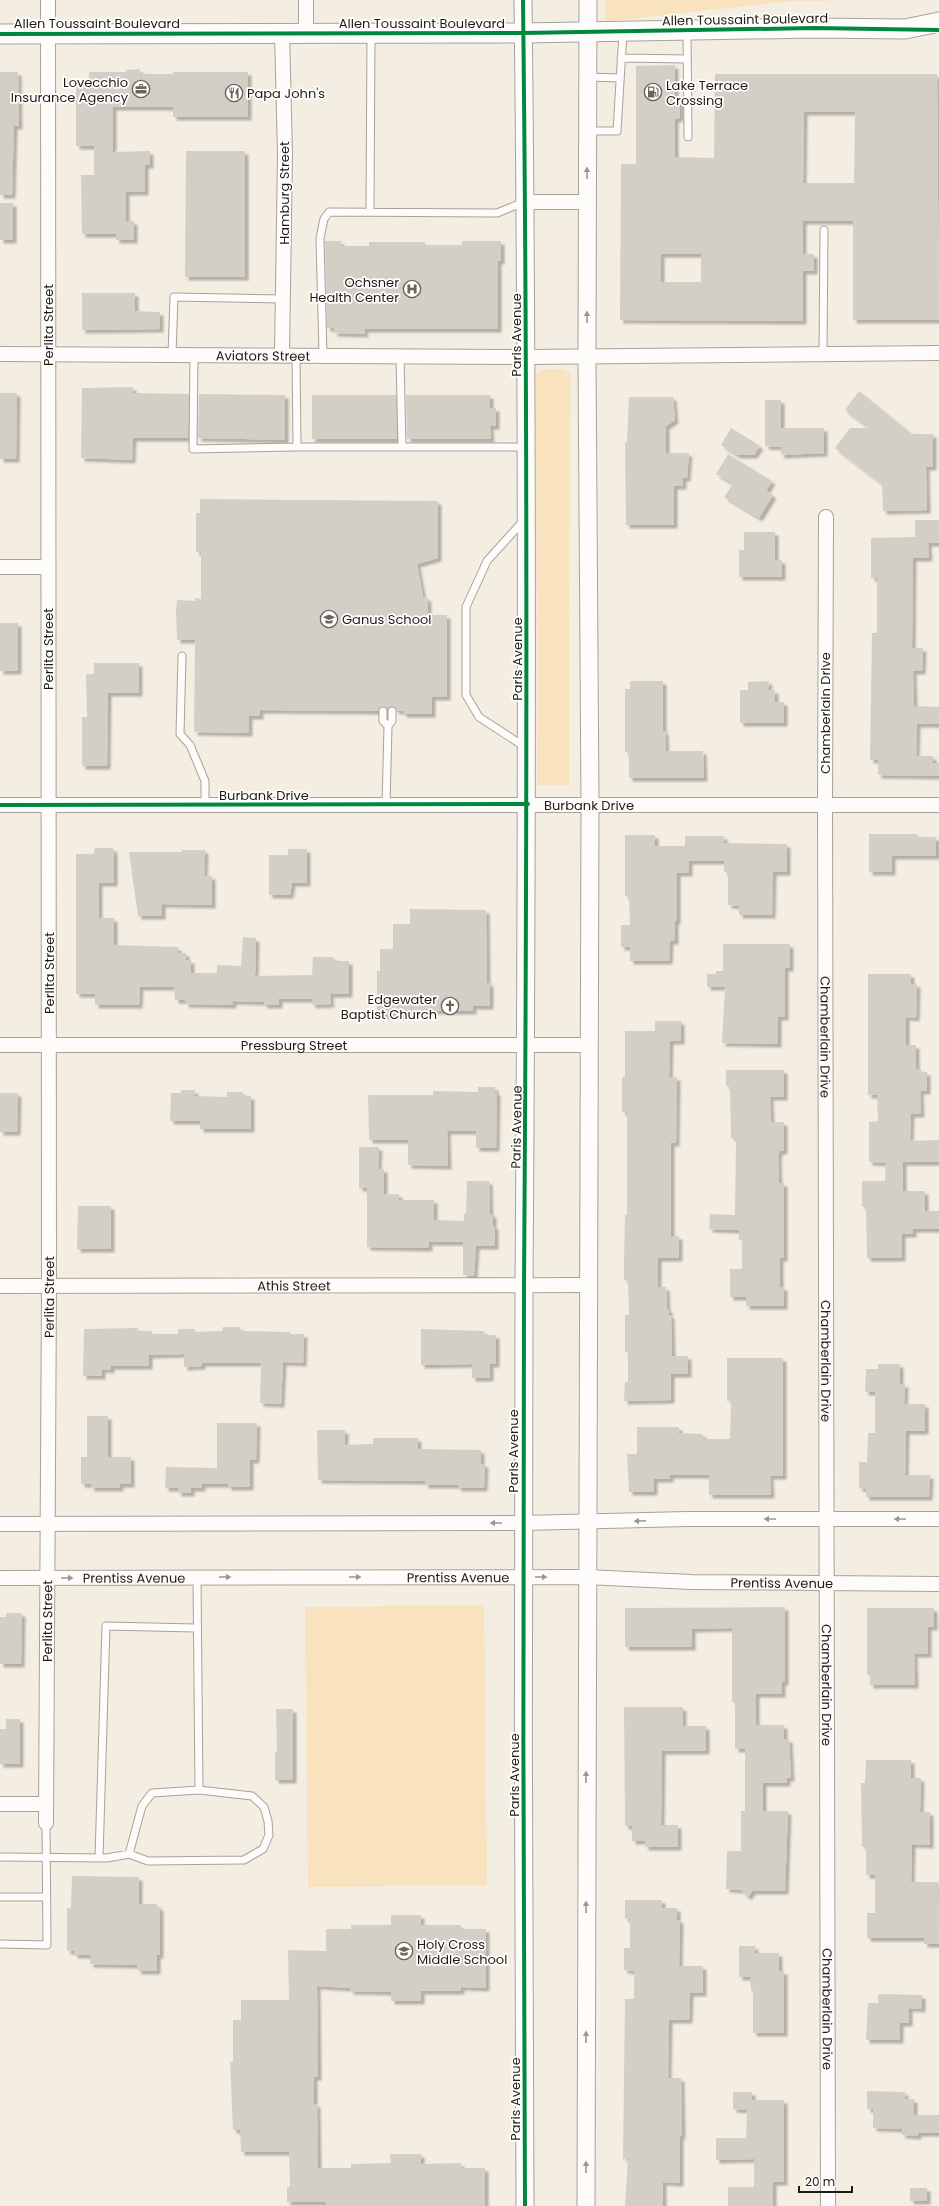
<svg xmlns="http://www.w3.org/2000/svg" width="939" height="2206" viewBox="0 0 939 2206" font-family="Poppins,sans-serif">
<defs>
<filter id="shadow"><feDropShadow dx="3.5" dy="3.5" stdDeviation="1" flood-color="#0004"/></filter>
</defs>
<rect width="100%" height="100%" fill="#f4ede2"/>
<path fill="#f8e3be" d="M605,0h245l-67,2 -173,19 -5,-1z
M564,369l6,5 -1,411h-32l-1,-411 5,-4z
M484,1605l3,280 -179,2 -3,-280z"/>
<path fill="#d4cfc6" fill-rule="evenodd" filter="url(#shadow)" d="M675,65v32h5v21l-5,1v38l39,1 1,-84h222l2,246h-86v-99h-50v33h11v17h-11v50l-183,-1 1,-156h15v-98zM804,112h51l-1,71h-51zM661,254h40v28h-40z
M140,69l-1,5h34v-2h75v45h-75v-10h-60v45l37,-1v14h-5v27h-19v29h8v19h-18v-6h-34l-1,-59h13v-29h-18v-65h13v-9h37v-2z
M0,72h18l1,54h-5l-2,69h-12z
M186,151h59v126h-60z
M0,203h13v37h-13z
M325,241h16v5h28v-4h56v3h37v-4h39v20h-3v68h-134l1,5 -31,-1v-5h-7z
M82,293h53v18l25,1v17l-78,1z
M133,387v6l56,1 -1,44h-55l-1,22 -51,-2 1,-70z
M859,391l53,43h21v33h-7l1,43 -44,1 -1,-27 -47,-36 15,-20h19l-24,-18z
M0,393h17l-1,66h-16z
M199,394l86,1v45l-87,-2z
M312,395h84l1,44h-85z
M406,395h84v13h6v18h-6l1,13h-84z
M629,397h44l2,23 -9,6v27h23l-2,25h-4v8h-9v39h-48l-1,-83h2z
M765,400h16v28h43v25l-43,2v-8l-16,-1z
M731,428l29,18 -6,9h-17l-16,-10z
M728,454l44,27 -6,10 7,4 -14,23 -35,-21 9,-13 -17,-10z
M200,499l238,2v57l-21,6 6,33 5,1v17h19v82h-15v17h-29v-3h-6l-5,-5 -4,3 -7,-2 -3,4 -118,-1v6h-11v17l-55,-1 1,-92h-18l-1,-30 1,-10 18,1v-3l6,1v-47h-5v-39h4z
M915,520h24v23h-11l1,15h-16l-1,90h11l-1,23h-9l1,35 25,1v17h-22l-1,32h17v7h6v13l-61,-1v-15h-8l2,-127h5v-55h-6v-40l44,-1z
M744,532h31v28h7v17h-43v-27h5z
M0,623h18v48h-18z
M94,663h45v30h-31l-1,73h-25v-49h5l-1,-43h8z
M630,681h33v50h2l1,20h37l1,27h-75v-26h-4v-63h5z
M769,681l-1,9h7v12h9v21h-44v-33h8v-8z
M869,834h49l-1,3h19v19h-44v16h-23z
M625,835h30v11h30v-10h39v7l63,1v28h-14l-1,43h-33v-9l-11,-1v-33h-4v-11h-35v12h-12v48h-2v20h-5l-1,20h-39v-14h-9v-22h9l-1,-29h-4z
M95,848h18l1,4v31h-15v35h15v27l64,2v6h8v7h5v13h26v-8l24,1 2,-29 13,1 -1,38 57,-1 1,-18h21v4h15v33h-19l1,10 -19,1v-6h-33v6h-15v-3l-31,-1v4l-48,-1v-4h-10l-1,-13h-34l-1,18h-44v-11h-19v-140h18z
M288,849h19v34h-15l-2,12h-21v-40h19z
M182,850h23l-1,26h8v29l-50,-1v12h-24l-9,-64h53z
M410,909l76,1 1,73h3v23h-17v5h-68v4h-28v-44h3v-22h13v-25h17z
M723,944h67v24h-5v49h-7v27l-56,-1 3,-56h-18v-13h9v-3h7z
M868,974h43v10h6l-1,34 -10,-1v28h10v24h5v3h6v19h-7l1,23h-10l-1,27 29,-1v22h-36v29h22v20h14v18h-26v5h-11v24h-35l-1,-51h-4v-26h23l1,-18 -17,-1v-40l9,-1 -1,-26h-9z
M655,1021h26v20h-11l-1,36h8l-1,66h-5v93h8v22h-21v29h8l1,22h2v6h2l1,41h16v18h-17v26l-47,1 1,-19h3v-30h-3v-37h4l-1,-35h-4v-18l1,-47h2v-103h-5v-35h3v-46h30z
M726,1070h58v27h-14l1,25h13v29h-4l-2,4 1,28h5v75h-4v29h4v19h-38v-9h-16v-28h12v-29h-3v-10l-30,-1 1,-15 25,1 1,-77h-5l-1,-52h-4z
M478,1087h17v5h2l-1,56h-20v-17h-29l1,35 -40,-1v-25h-39l-1,-45h65v-4l45,1z
M181,1090h14l-1,6 33,1v-5h16v4h8v33h-51v-8h-30l1,-28h10z
M0,1093h18l-1,39h-17z
M359,1147h20l-1,22h6v25h15v6h35v20l30,1v-7l2,-1 1,-32h22l1,33h3v12h2v20h-19l-2,30 -11,-1v-33h-34v6l-62,-1v-59h-8z
M78,1206h33v43h-34z
M223,1327h17v4l50,1v2h14l-1,29 -20,-1 -2,42 -21,-1 1,-40h-59v3l-18,1v-13l-35,1v11h-38v4l-9,-1v7h-19l1,-47 54,-1v3h14v3h26v-5h17v3l27,-1z
M421,1329l63,2v4h12v29h-6v14h-18v-14l-51,1z
M727,1358h56v118h-13l1,19h-62v-20h-39v4h-16v13h-25l-2,-38h10v-27h42v6l24,1v5h27l1,-38h-4z
M878,1364h22v20h5l-1,20h21v27h-19l-1,44h25l-1,22h-63v-8l-7,-1v-26h8l1,-29h7v-41h-10l1,-23h12z
M87,1416h21v41h23v27h-11v4h-29v-4h-10v-27h6z
M217,1423h40l-1,37h-6v27h-22v-3h-26v4h-11v5h-13v-5h-13l1,-21 51,1z
M317,1430h28v15l28,-1v-6h45v11l63,1v14h4l-1,24h-26v-3h-33v-4l-107,-1z
M785,1607v75h-3v12h-26v31h28v14h5l2,39h-4v5h-24v28h25l-3,80h-33l-4,6 -7,-7 -15,-1 1,-38h14v-40h4v-62h-10v-46l-3,-1v-74l-40,1v18h-67v-39z
M867,1608h67v19h-6v27h-14l1,31h-45v-10h-3z
M6,1613h16l-1,51h-21v-47h6z
M624,1707h59v19h23v25h-44l-1,74h17v22h-33v-6h-13v-15h-7z
M276,1709h17v71h-18v-28h2z
M6,1719h14v45h-20v-35h6z
M866,1760h45v18h10l-1,34h10v33l-18,-1 -1,38h27l1,62h-15v-6h-57v-25h8v-38h-9v-28h-4l-1,-64h4z
M72,1876l67,1v27h18v3h3v48h-3v16h-19l-1,-6 -47,-1v-9h-16v-4h-7v-43h4z
M625,1900h37v8h15v12h3l-1,46h24v27h-13l-1,27h-20l-1,58h13l1,58h-2v47l-17,-1v24h-38l3,-47h-5l2,-160h9v-28l-10,-1v-22h6v-29h-5z
M391,1915h30v10h40v4h25v59l-25,-1v4h-40v10h-30v-9l-41,-1v-3l-33,-2 1,91h-4v27h3l1,64h33v-4l40,-1 -1,-9h31v10l40,-1 -1,5h25v38h-159v-4h-39v-15h3l-1,-35h-48l-1,-22h-7l-3,-68h3v-42h8v-20h48l-1,-50 38,1v-22h25v-4h40z
M739,1946h16v7h24v18h5v62h-31v-42h-2l-1,-14h-11z
M882,1994l40,1v14l-13,-1v15h-9v17h-34l2,-37h10v-8z
M867,2091l38,1v7h9v16h25v18h-21v3l-16,-1v-6l-29,-1v-19h-6z
M733,2092h19v8h32v82h-11v24h-45v-19h26v-28l-38,1v-22h30l1,-28 -14,-1z
M910,2188h17v13h-17z"/>
<g fill="none" stroke-linecap="round" stroke-linejoin="round">
<defs>
<path id="service" d="M687,31l1,106
M621,58l66,1
M588,77l32,1
M587,131h30l6,-99
M370,212l1,-178
M172,354l2,-57 109,2
M194,354l-1,95 104,-2
M823,354l1,-124
M296,355l1,92h230
M323,355l-3,-117 4,-19 5,-7 168,1 27,-11
M400,356l2,91
M524,520l-37,41 -21,46v88l13,22 46,30
M182,656l-2,78 10,11 15,36v24
M383,711v10l5,5 -2,79
M388,726l4,-5v-10
M129,1854l19,7 96,-1 19,-11 6,-14 -1,-14 -4,-14 -12,-11 -53,-6
M0,1857l107,1 22,-4 13,-48 10,-13 47,-3 -2,-213
M99,1858l7,-232 90,2
M0,1897h46
M0,1944l47,1 -1,-122"/>
<g id="minor">
<path d="M306,0v32"/>
<path d="M282,32l3,122 -3,200"/>
<path d="M525,202h62"/>
<path id="s1" d="M0,354l527,3 412,-4"/>
<path id="s2" d="M826,517l-1,288 3,1401"/>
<path d="M0,567h47"/>
<path id="s3" d="M0,805h939"/>
<path id="s4" d="M0,1045h589"/>
<path id="s5" d="M0,1286l588,-1"/>
<path d="M0,1524l523,-1 164,-4h252"/>
<path id="s6" d="M0,1578l586,-1 105,5 248,2"/>
<path d="M0,1804h45"/>
<path id="s7" d="M46,1823l3,-537 -1,-1286"/>
</g>
<path id="tertiary" d="M523,0c5,429 4,857 1,1286 -2,307 0,613 1,920
M586,2206l4,-1401 -3,-449 1,-356"/>
<path id="secondary" d="M0,34l523,-1 291,-5 91,1 34,-7"/>
</defs>
<use href="#service" stroke="#a8a29a" stroke-width="9"/>
<use href="#minor" stroke="#a8a29a" stroke-width="16"/>
<use href="#tertiary" stroke="#a8a29a" stroke-width="19"/>
<use href="#secondary" stroke="#a8a29a" stroke-width="21"/>
<use href="#service" stroke="#fdfcfb" stroke-width="7"/>
<use href="#minor" stroke="#fdfcfb" stroke-width="14"/>
<use href="#tertiary" stroke="#fdfcfb" stroke-width="17"/>
<use href="#secondary" stroke="#fdfcfb" stroke-width="19"/>
<defs>
<path id="cycleway" d="M523,0c5,429 4,857 1,1286 -2,307 0,613 1,920
M0,34l523,-1 291,-5 125,2
M0,805l528,-1"/>
</defs>
<use href="#cycleway" stroke="#fff" stroke-width="6"/>
<use href="#cycleway" stroke="#00873e" stroke-width="4"/>
</g>
<defs><path id="oneway-solid" d="M-6-.8H1V-3.2L6.5 0L1 3.2V.8H-6Z"/></defs>
<g fill="#999793">
<use href="#oneway-solid" transform="translate(587 173) rotate(-90)"/>
<use href="#oneway-solid" transform="translate(587 317) rotate(-90)"/>
<use href="#oneway-solid" transform="translate(770 1519) rotate(-180)"/>
<use href="#oneway-solid" transform="translate(900 1519) rotate(180)"/>
<use href="#oneway-solid" transform="translate(640 1521) rotate(178)"/>
<use href="#oneway-solid" transform="translate(496 1523) rotate(180)"/>
<use href="#oneway-solid" transform="translate(225 1577)"/>
<use href="#oneway-solid" transform="translate(355 1577)"/>
<use href="#oneway-solid" transform="translate(541 1577)"/>
<use href="#oneway-solid" transform="translate(67 1578)"/>
<use href="#oneway-solid" transform="translate(586 1777) rotate(-90)"/>
<use href="#oneway-solid" transform="translate(586 1907) rotate(-90)"/>
<use href="#oneway-solid" transform="translate(586 2037) rotate(-90)"/>
<use href="#oneway-solid" transform="translate(586 2167) rotate(-90)"/>
</g>
<defs>
<symbol id="office-ring" viewBox="-11 -11 22 22"><circle r="9.5" fill="#fff" stroke="#6a645b" stroke-width="1.5"/><path d="M-6-3h4V-5.5h4V-3h4V5H-6ZM-1-4.5V-3h2v-1.5ZM-6 0V1H6V0Z" fill="#6a645b"/></symbol>
<symbol id="fuel-ring" viewBox="-11 -11 22 22"><circle r="9.5" fill="#fff" stroke="#6a645b" stroke-width="1.5"/><path d="M-5.5-6h7V0h2V4h1.3V-2.5L3-4.5l.8-.8L6-3V5H2.5V1h-1V6h-7ZM-4.2-4.7v3.2H.2V-4.7Z" fill="#6a645b"/></symbol>
<symbol id="restaurant-ring" viewBox="-11 -11 22 22"><circle r="9.5" fill="#fff" stroke="#6a645b" stroke-width="1.5"/><path d="M-5-6h1v4h1v-4h1v4h1v-4h1v5L-1.5 .5V6h-2V.5L-5-1ZM5-6V6H3V1.5H1.5Q1.5-4 5-6Z" fill="#6a645b"/></symbol>
<symbol id="hospital-ring" viewBox="-11 -11 22 22"><circle r="9.5" fill="#fff" stroke="#6a645b" stroke-width="1.5"/><path d="M-5-5h3v3.5h4V-5h3V5h-3V1.5h-4V5h-3Z" fill="#6a645b"/></symbol>
<symbol id="school-ring" viewBox="-11 -11 22 22"><circle r="9.5" fill="#fff" stroke="#6a645b" stroke-width="1.5"/><path d="M0-5L7-2L0 1L-7-2ZM-4 1L0 2.5L4 1V4Q0 6-4 4Z" fill="#6a645b"/></symbol>
<symbol id="church-ring" viewBox="-11 -11 22 22"><circle r="9.5" fill="#fff" stroke="#6a645b" stroke-width="1.5"/><path d="M-1.2-6h2.4v3.5h3.3v2.4h-3.3V6h-2.4V-.1h-3.3v-2.4h3.3Z" fill="#6a645b"/></symbol>
</defs>
<g fill-rule="evenodd">
<use href="#office-ring" x="131" y="79" width="20" height="20"/>
<use href="#fuel-ring" x="643" y="82" width="20" height="20"/>
<use href="#restaurant-ring" x="224" y="83" width="20" height="20"/>
<use href="#hospital-ring" x="402" y="279" width="20" height="20"/>
<use href="#school-ring" x="319" y="609" width="20" height="20"/>
<use href="#church-ring" x="440" y="996" width="20" height="20"/>
<use href="#school-ring" x="394" y="1941" width="20" height="20"/>
</g>
<g text-anchor="middle" stroke-width="3.5" stroke-linejoin="round" paint-order="stroke">
<g font-size="13" fill="#1f1b13" stroke="#fff">
<text transform="translate(745 19) rotate(-1)" y="5">Allen Toussaint Boulevard</text>
<text x="97" y="28">Allen Toussaint Boulevard</text>
<text x="422" y="28">Allen Toussaint Boulevard</text>
<text transform="translate(284 193) rotate(-90)" y="5">Hamburg Street</text>
<text transform="translate(48 325) rotate(-90)" y="5">Perlita Street</text>
<text transform="translate(516 335) rotate(-90)" y="5">Paris Avenue</text>
<text dy="5" stroke="none"><textPath href="#s1" startOffset="263">Aviators Street</textPath></text>
<text transform="translate(48 649) rotate(-90)" y="5">Perlita Street</text>
<text transform="translate(517 659) rotate(-90)" y="5">Paris Avenue</text>
<text transform="translate(825 713) rotate(-90)" y="5">Chamberlain Drive</text>
<text x="264" y="800">Burbank Drive</text>
<text dy="5" stroke="none"><textPath href="#s3" startOffset="589">Burbank Drive</textPath></text>
<text transform="translate(49 973) rotate(-90)" y="5">Perlita Street</text>
<text dy="5" stroke="none"><textPath href="#s2" startOffset="520">Chamberlain Drive</textPath></text>
<text dy="5" stroke="none"><textPath href="#s4" startOffset="294">Pressburg Street</textPath></text>
<text transform="translate(516 1127) rotate(-89)" y="5">Paris Avenue</text>
<text dy="5" stroke="none"><textPath href="#s5" startOffset="294">Athis Street</textPath></text>
<text dy="5" stroke="none"><textPath href="#s7" startOffset="526">Perlita Street</textPath></text>
<text dy="5" stroke="none"><textPath href="#s2" startOffset="844">Chamberlain Drive</textPath></text>
<text transform="translate(513 1451) rotate(-90)" y="5">Paris Avenue</text>
<text dy="5" stroke="none"><textPath href="#s6" startOffset="458">Prentiss Avenue</textPath></text>
<text dy="5" stroke="none"><textPath href="#s6" startOffset="134">Prentiss Avenue</textPath></text>
<text dy="5" stroke="none"><textPath href="#s6" startOffset="782">Prentiss Avenue</textPath></text>
<text dy="5" stroke="none"><textPath href="#s7" startOffset="202">Perlita Street</textPath></text>
<text dy="5" stroke="none"><textPath href="#s2" startOffset="1168">Chamberlain Drive</textPath></text>
<text transform="translate(514 1775) rotate(-90)" y="5">Paris Avenue</text>
<text dy="5" stroke="none"><textPath href="#s2" startOffset="1492">Chamberlain Drive</textPath></text>
<text transform="translate(515 2099) rotate(-90)" y="5">Paris Avenue</text>
</g>
<g font-size="13" fill="#1f1b13" stroke="#fff" text-anchor="start">
<text x="128" y="87" text-anchor="end">Lovecchio<tspan x="128" dy="15">Insurance Agency</tspan></text>
<text x="666" y="90">Lake Terrace<tspan x="666" dy="15">Crossing</tspan></text>
<text x="247" y="98">Papa John's</text>
<text x="399" y="287" text-anchor="end">Ochsner<tspan x="399" dy="15">Health Center</tspan></text>
<text x="342" y="624">Ganus School</text>
<text x="437" y="1004" text-anchor="end">Edgewater<tspan x="437" dy="15">Baptist Church</tspan></text>
<text x="417" y="1949">Holy Cross<tspan x="417" dy="15">Middle School</tspan></text>
</g>
</g>
<path d="M799 2186v6h53v-6" fill="none" stroke="#1f1b13" stroke-width="2"/>
<text x="805" y="2186" font-size="12" fill="#1f1b13" stroke="#ffffff" stroke-width="3" paint-order="stroke">20 m</text>
</svg>
